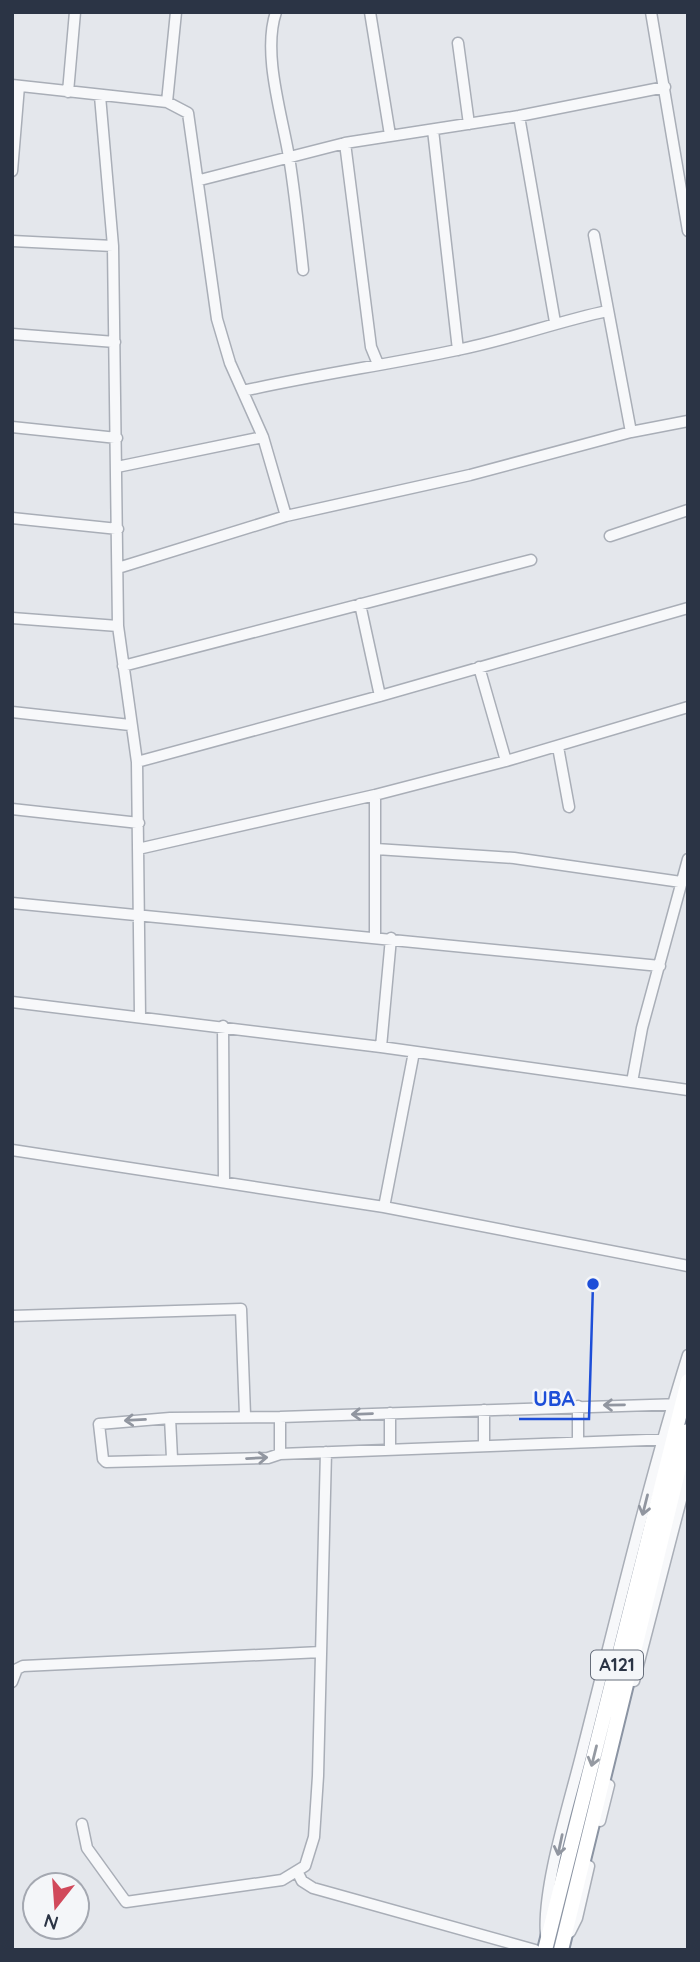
<svg xmlns="http://www.w3.org/2000/svg" width="700" height="1962" viewBox="0 0 700 1962" font-family="Quicksand,sans-serif">
<rect width="100%" height="100%" fill="#e4e7ec"/>
<g fill="none" stroke-linecap="round" stroke-linejoin="round">
<defs>
<path id="minor" d="M276,12c-14,41 6,103 13,145 6,37 10,75 14,113
M370,12l20,123
M651,12l37,219
M458,43l11,81
M12,85l155,17 21,11 29,206 13,44 33,74 23,79
M68,92l7,-80
M100,96l13,150 5,380 19,136 3,254
M167,102l9,-90
M519,116l36,206
M433,130l25,220
M345,143l26,204 7,17
M12,171l7,-85
M200,180l145,-37 174,-27 146,-29
M594,235l37,197
M12,241l101,5
M12,334l103,8
M243,391c71,-16 143,-26 214,-41 51,-10 99,-28 150,-39
M12,427l105,11
M117,467l146,-30
M12,518l106,11
M610,536l78,-26
M118,568l168,-52 184,-41 161,-43 57,-11
M360,604l20,92
M12,618l106,8
M123,666l408,-106
M479,667l27,94
M12,712l118,13
M558,747l11,60
M137,762l243,-66 308,-88
M375,795v142
M12,809l127,14
M138,849l237,-54 131,-34 182,-54
M376,849l138,9 167,24
M12,903l648,63
M12,1002l369,45 307,43
M223,1026l1,156
M381,1047l10,-109
M632,1082l10,-54 46,-169
M12,1150l372,57 304,59
M384,1207l30,-155
M12,1316l229,-7 4,106
M170,1418l2,40
M673,1439l-393,15 -12,4 -162,4 -3,-3 -4,-35 71,-6 110,-1 402,-13
M578,1443v-37
M484,1446v-36
M390,1450v-37
M280,1454v-37
M634,1681l54,-208
M12,1682l5,-13 6,-3 298,-14
M600,1821l9,-36
M82,1824l5,24 39,54 156,-22 23,-14 9,-29 4,-61 8,-324
M298,1873l4,8 11,7 222,62
M570,1932l7,-14 12,-52
M546,1935c-4,-48 24,-134 36,-183 34,-133 65,-266 106,-397"/>
<path id="highway" d="M545,1950l143,-569
M561,1950l127,-519"/>
</defs>
<use href="#minor" stroke="#a9aeb7" stroke-width="13"/>
<use href="#highway" stroke="#8b94a3" stroke-width="18"/>
<use href="#minor" stroke="#f7f8fa" stroke-width="10"/>
<use href="#highway" stroke="#fff" stroke-width="14"/>
</g>
<defs><path id="oneway-shaft" d="M-6 0H5M1.5-3L5.5 0L1.5 3" fill="none" stroke-width="1.6" stroke-linecap="round" stroke-linejoin="round" transform="scale(1.75)"/></defs>
<g stroke="#9196a0">
<use href="#oneway-shaft" transform="translate(614 1405) rotate(179)"/>
<use href="#oneway-shaft" transform="translate(362 1414) rotate(178)"/>
<use href="#oneway-shaft" transform="translate(135 1420) rotate(177)"/>
<use href="#oneway-shaft" transform="translate(257 1458) rotate(-3)"/>
<use href="#oneway-shaft" transform="translate(645 1505) rotate(104)"/>
<use href="#oneway-shaft" transform="translate(560 1845) rotate(102)"/>
</g>
<use stroke="#959aa2" href="#oneway-shaft" transform="translate(594 1756) rotate(104)"/>
<g text-anchor="middle" stroke-width="5" stroke-linejoin="round" paint-order="stroke">
<rect fill="#f4f6f9" stroke="#676e7b" stroke-width="2" x="591" y="1650.5" width="52" height="29" rx="5"/>
<g font-size="18" font-weight="bold" fill="#2b3445">
<text x="617" y="1671">A121</text>
</g>
</g>
<path fill="none" stroke="#1d4ed8" stroke-width="2.5" d="M593 1284L589 1419H519"/>
<circle fill="#1d4ed8" stroke="#f4f6f9" stroke-width="2.5" cx="593" cy="1284" r="7"/>
<g font-size="21" text-anchor="middle" font-weight="bold" fill="#1d4ed8" stroke="#f4f6f9" stroke-width="5" stroke-linejoin="round" paint-order="stroke">
<text x="554" y="1406">UBA</text>
</g>
<rect width="700" height="1962" fill="none" stroke="#2b3445" stroke-width="28"/>
<g transform="translate(56 1906) rotate(197)"><circle r="33" fill="#f4f6f9" stroke="#a4a8b1" stroke-width="2"/>
<path d="M0-5L12 26L0 18L-12 26Z" fill="#d1495b"/>
<text y="-10" font-size="19" font-weight="bold" text-anchor="middle" fill="#2b3445">N</text>
</g>
</svg>
